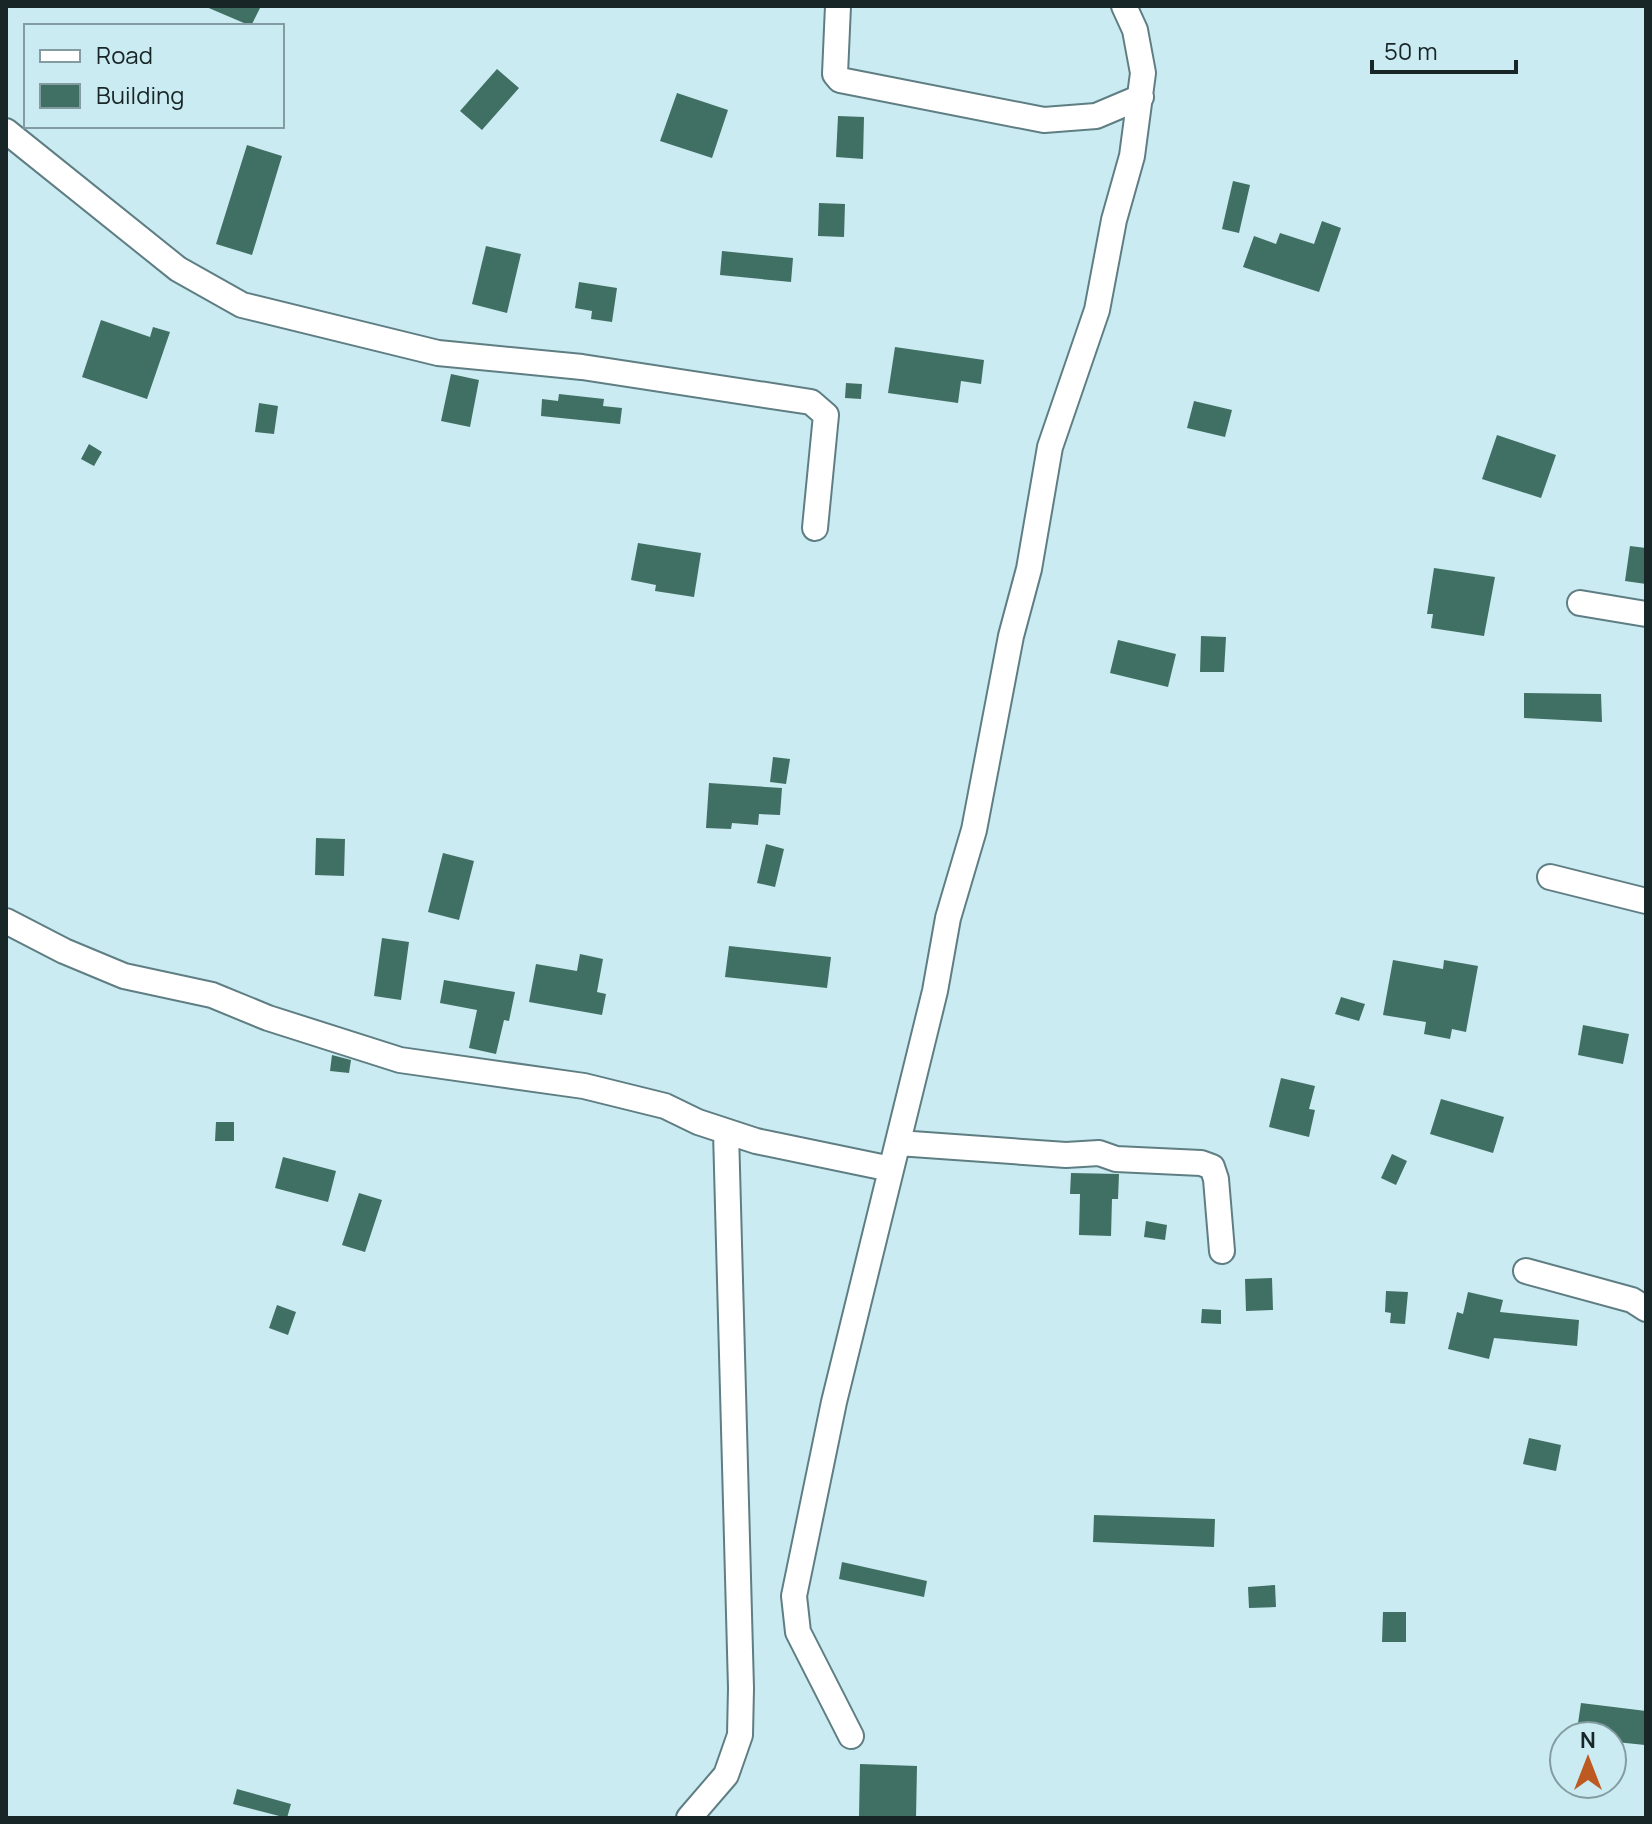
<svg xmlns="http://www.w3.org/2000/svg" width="1652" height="1824" viewBox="0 0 1652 1824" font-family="Manrope,sans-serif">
<rect width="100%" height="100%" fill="#caebf1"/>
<path fill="#406f64" d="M204,6h57l-10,20z
M497,69l22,19 -37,42 -22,-19z
M677,93l51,17 -16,48 -52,-17z
M838,116l26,1 -1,42 -27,-2z
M247,145l35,11 -30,99 -36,-11z
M1233,181l17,4 -11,48 -17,-4z
M819,203l26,1 -1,33 -26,-1z
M1322,221l19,7 -22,64 -76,-25 11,-31 22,8 4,-11 34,11z
M486,246l35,8 -14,59 -35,-9z
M722,251l71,7 -2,24 -71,-7z
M579,282l38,6 -5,34 -21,-3 1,-8 -17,-3z
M101,320l49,17 3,-10 17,5 -23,67 -65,-22z
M895,347l89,13 -3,24 -20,-3 -3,22 -70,-10z
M451,374l28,6 -9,47 -29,-6z
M846,383l16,1 -1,15 -16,-1z
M559,394l45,5 -1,7 19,2 -2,16 -79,-8 1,-17 16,2z
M1194,401l38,9 -7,27 -38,-9z
M259,403l19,3 -4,28 -19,-2z
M1497,435l59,20 -15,43 -59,-19z
M89,444l13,8 -8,14 -13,-7z
M638,543l63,10 -7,44 -39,-6 1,-6 -25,-5z
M1630,546l16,2v36l-21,-3z
M1434,568l61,9 -11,59 -53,-8 2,-14h-6z
M1201,636l25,1 -2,35h-24z
M1118,640l58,14 -8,33 -58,-14z
M1524,693l77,1 1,28 -78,-4z
M773,757l17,2 -4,25 -16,-2z
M709,783l73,5 -2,27 -21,-1 -1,11 -26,-2 -1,6 -25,-1z
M316,838l29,1 -1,37 -29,-1z
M766,844l18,5 -9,38 -18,-4z
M443,853l31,8 -15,59 -31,-8z
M382,938l27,4 -8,58 -27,-4z
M729,946l102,11 -4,31 -102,-11z
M580,954l23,5 -6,33 9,2 -4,21 -73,-13 7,-38 41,7z
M1393,960l50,9 1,-9 34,6 -12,66 -14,-3 -2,10 -26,-5 2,-12 -43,-7z
M444,980l71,12 -6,29 -5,-1 -8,34 -27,-6 8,-38 -37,-7z
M1341,997l24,7 -6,17 -24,-7z
M1583,1025l46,9 -6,30 -45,-9z
M332,1055l19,5 -2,13 -19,-2z
M1281,1078l34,8 -6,23 6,1 -6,27 -40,-10z
M1441,1099l63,18 -11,36 -63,-19z
M216,1122h18v19h-19z
M1392,1154l15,7 -11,24 -15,-7z
M283,1157l53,14 -8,31 -53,-14z
M1071,1173l48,1 -1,25h-6l-1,37 -32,-1 1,-41h-10z
M359,1193l23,7 -17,52 -23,-7z
M1146,1221l21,4 -2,15 -21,-3z
M1272,1278l1,32 -27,1 -1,-32z
M1386,1291l22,1 -3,32 -15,-1 1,-10 -6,-1z
M1468,1292l35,8 -3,12 79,8 -2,26 -83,-8 -5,21 -41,-10 9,-37 6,2z
M277,1305l19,7 -8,23 -19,-7z
M1202,1309l19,1v14l-20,-1z
M1529,1438l32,7 -5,26 -33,-7z
M1094,1515l121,4 -1,28 -121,-5z
M842,1562l85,19 -3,16 -85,-18z
M1275,1585l1,22 -27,1 -1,-21z
M1383,1612h23v30h-24z
M1581,1703l65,8 -1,34 -29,-3 1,-8 -40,-4z
M860,1764l57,2 -1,52h-57z
M237,1789l54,15 -4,14 -54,-14z"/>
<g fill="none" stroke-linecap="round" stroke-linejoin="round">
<defs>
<path id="minor" d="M838,6l-3,68 5,6 204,40 52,-4 45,-19
M6,131l172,138 64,36 196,48 144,14 229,35 15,13 -11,113
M1580,603l66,11
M1550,877l96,24
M6,921l58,30 60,25 88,19 56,23 132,42 184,26 81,20 33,16 58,19 135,28
M898,1143l168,12 33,-2 17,6 85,4 11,4 4,12 6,72
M1526,1271l106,29 14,9
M851,1736l-53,-104 -4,-36 40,-194 101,-411 13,-73 26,-88 37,-194 18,-67 21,-122 47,-137 17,-90 18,-64 11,-83 -8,-43 -11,-24
M689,1818l37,-43 14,-40 1,-47 -15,-556"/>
</defs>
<use href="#minor" stroke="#5f7e83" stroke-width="28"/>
<use href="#minor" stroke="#fff" stroke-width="24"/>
</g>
<rect width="1652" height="1824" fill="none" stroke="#192628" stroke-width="16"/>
<rect x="24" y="24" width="260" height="104" fill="#caebf1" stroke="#839ca1" stroke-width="2"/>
<rect x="40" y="50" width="40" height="12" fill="#ffffff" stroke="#839ca1" stroke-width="2"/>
<text x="96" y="64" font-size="24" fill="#192628">Road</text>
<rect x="40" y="84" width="40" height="24" fill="#406f64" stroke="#839ca1" stroke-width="2"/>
<text x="96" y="104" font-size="24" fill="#192628">Building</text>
<g transform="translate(1588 1760)"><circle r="38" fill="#caebf1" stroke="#839ca1" stroke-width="2"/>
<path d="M0-6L14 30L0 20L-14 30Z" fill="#bd5a21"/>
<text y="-12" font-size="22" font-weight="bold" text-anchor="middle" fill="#192628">N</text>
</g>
<path d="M1372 60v12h144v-12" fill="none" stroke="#192628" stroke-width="4"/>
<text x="1384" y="60" font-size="24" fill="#192628" stroke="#caebf1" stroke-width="6" paint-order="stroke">50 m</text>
</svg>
